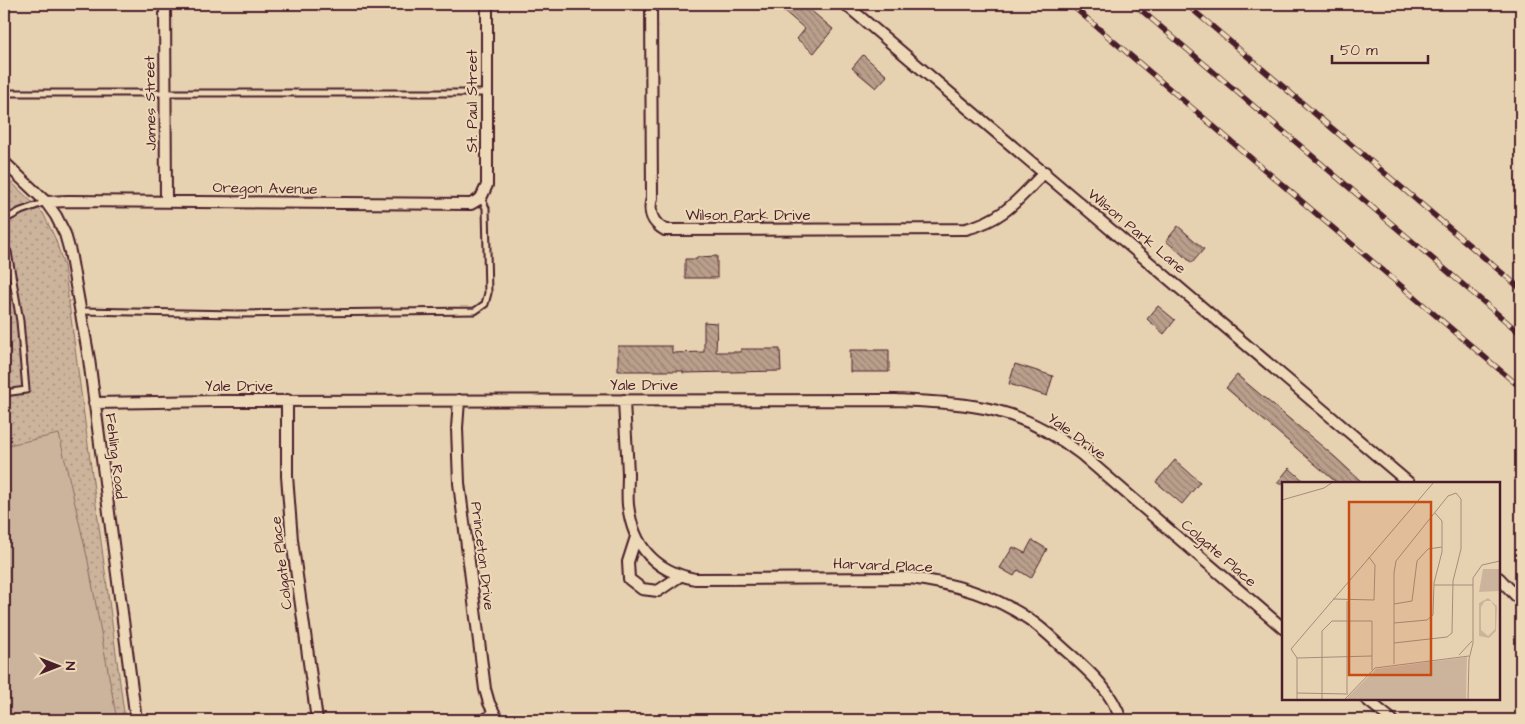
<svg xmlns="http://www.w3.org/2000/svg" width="1525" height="724" viewBox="0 0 1525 724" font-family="'Architects Daughter',sans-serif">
<defs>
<pattern id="green-dots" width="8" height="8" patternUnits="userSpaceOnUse" patternTransform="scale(1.25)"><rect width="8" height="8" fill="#ccb49c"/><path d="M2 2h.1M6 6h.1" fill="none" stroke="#a8927f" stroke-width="1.8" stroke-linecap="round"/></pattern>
<pattern id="building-back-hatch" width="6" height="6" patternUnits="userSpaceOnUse" patternTransform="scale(1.25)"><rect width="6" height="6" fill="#baa08c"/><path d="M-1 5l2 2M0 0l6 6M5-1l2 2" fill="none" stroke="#998273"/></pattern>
</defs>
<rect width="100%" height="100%" fill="#e6d2b1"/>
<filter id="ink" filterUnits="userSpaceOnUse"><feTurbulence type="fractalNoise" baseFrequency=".02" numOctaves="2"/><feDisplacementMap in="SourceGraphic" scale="10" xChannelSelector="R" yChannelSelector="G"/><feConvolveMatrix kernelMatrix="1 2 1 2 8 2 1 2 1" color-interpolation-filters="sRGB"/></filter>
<g filter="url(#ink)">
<path fill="url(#green-dots)" stroke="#8b6a64" d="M4,175l39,38 12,25 9,28 61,454h-121z"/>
<path fill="#ccb49c" stroke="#8b6a64" d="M59,434l29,127 28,154 -42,5h-70v-274z"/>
<path fill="url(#building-back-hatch)" stroke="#4a1f2b" d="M776,4h27l30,25 -19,24 -17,-14 8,-10z
M863,55l24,21 -11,12 -24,-20z
M1178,226l26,23 -12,14 -26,-22z
M717,256v22h-32v-19h12v-2z
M1158,306l17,14 -11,14 -17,-15z
M704,322l13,1 -1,29h25v-3h39l1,22 -98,2v-2h-65v-25h54v7l32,-1z
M850,350h39v22h-39z
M1015,364l38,12 -6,20 -38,-12z
M1237,375l98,82 28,26h-26l-111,-95z
M1175,460l25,22 -18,22 -26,-22z
M1289,468l17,15h-29z
M1032,540l15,9 -16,29 -13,-8 -4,6 -14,-8 13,-21 12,6z"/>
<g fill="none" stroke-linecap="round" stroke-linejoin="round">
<defs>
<path id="lane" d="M4,93h483
M4,220l17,-9 25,-9
M4,252h4l12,69 6,69 -22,3
M81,311l155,3 239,-3 10,-7 3,-11 -2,-85 -5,-10"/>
<path id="street" d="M165,4l1,197
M651,4l1,194c-4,14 0,25 13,32l301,-1c39,-10 52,-30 79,-57
M845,4l564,479
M4,162l42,40 10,14 9,18 5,18 19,107 47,361
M46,202l22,-1 403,3 10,-6 6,-13v-181
M287,400v76l5,64 25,180
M459,400l-2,28 2,55 26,206 4,14 9,17
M624,400c1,25 3,49 4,74 0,10 -1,21 0,31 5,41 26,66 67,74l215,-1c43,5 84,17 120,42 15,10 28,24 41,35 21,19 41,37 50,65
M94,403l123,-2 679,-1c78,4 121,5 185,54l203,175
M636,537l-8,25 1,17 13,10 16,2 22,-15
M1499,578l22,23
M1365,698l27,22
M485,720l9,-7"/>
</defs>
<use href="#lane" stroke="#4a1f2b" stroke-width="9"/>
<use href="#street" stroke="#4a1f2b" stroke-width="14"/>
<use href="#lane" stroke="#edd9b7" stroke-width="5"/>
<use href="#street" stroke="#edd9b7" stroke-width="10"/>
<defs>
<path id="rail" d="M1070,4l451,384
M1134,4l387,330
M1186,4l335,285"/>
</defs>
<use href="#rail" stroke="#4a1f2b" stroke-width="5.5"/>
<use href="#rail" stroke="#edd9b7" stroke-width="4" stroke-dasharray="11" stroke-linecap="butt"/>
</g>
</g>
<g text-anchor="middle" stroke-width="4" stroke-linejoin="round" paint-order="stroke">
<g font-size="15" fill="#4a1f2b" stroke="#edd9b7">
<text transform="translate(472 101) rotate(-90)" y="5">St. Paul Street</text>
<text transform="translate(150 103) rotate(-91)" y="5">James Street</text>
<text transform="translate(265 188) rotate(1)" y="5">Oregon Avenue</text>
<text x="748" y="220">Wilson Park Drive</text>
<text transform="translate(1137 231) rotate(40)" y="5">Wilson Park Lane</text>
<text x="644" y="390">Yale Drive</text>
<text x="239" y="391">Yale Drive</text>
<text transform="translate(1077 436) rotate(36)" y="5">Yale Drive</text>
<text transform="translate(116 456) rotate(83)" y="5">Fehling Road</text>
<text transform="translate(1219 553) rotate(41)" y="5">Colgate Place</text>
<text transform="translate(483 556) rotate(83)" y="5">Princeton Drive</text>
<text transform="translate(281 563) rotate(-97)" y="5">Colgate Place</text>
<text transform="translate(883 565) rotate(2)" y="5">Harvard Place</text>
</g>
</g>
<g transform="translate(1282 482)">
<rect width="218" height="218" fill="#e6d2b1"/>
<path d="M185,175l-1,42h-120l30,-30z" fill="#ccb49c"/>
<path d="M201,87h16v22l-20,1zM206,116l9,8 -1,25 -7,7 -10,-2v-33zM209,119l4,6v22l-7,7 -7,-6v-23l4,-6zM164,178l16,1 1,12h-10zM148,180l1,13 -15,5 14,-1 3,2v18h-22v-16h-10l-3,-15zM150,180l13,2 5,10h-16zM174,193l-2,15 -16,9 -2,-18z" fill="#ccb49c" fill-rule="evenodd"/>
<path fill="none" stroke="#a88a7b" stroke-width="1" d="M0,18l42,-12 9,-6M152,103h39M51,117l41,1 1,-35 -6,-8M65,119v92M112,122l18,-3 5,-40 11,-12 14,-2M112,141l33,-3 6,-5 1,-32 8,-31v-31l-7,-8M112,161l53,-6 5,-4 1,-52 8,-32v-50l-5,-6 -8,3 -52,65 -2,12v91M177,173l13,-14M15,176l-6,-9 143,-167M15,176l75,-2M15,211l51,1M15,217v-41M40,217v-68l10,-10h40v49M63,217l30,-31 94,-12M186,217l1,-40 4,-16v-65l9,-13 18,-4"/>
<path fill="#c84d12" fill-opacity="0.15" stroke="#c84d12" stroke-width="2.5" d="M67,20h82v173h-82z"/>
<rect width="218" height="218" fill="none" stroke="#4a1f2b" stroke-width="2.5"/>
</g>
<rect width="1525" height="724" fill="none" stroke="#edd9b7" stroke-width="20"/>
<rect x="10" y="10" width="1505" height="704" fill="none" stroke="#4a1f2b" stroke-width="2" filter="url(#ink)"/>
<g transform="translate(58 666) rotate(90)" stroke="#edd9b7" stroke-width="4" paint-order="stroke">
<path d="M0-4L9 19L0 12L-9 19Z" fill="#4a1f2b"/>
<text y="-8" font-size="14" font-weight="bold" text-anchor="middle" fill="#4a1f2b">N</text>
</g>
<path d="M1332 55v8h96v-8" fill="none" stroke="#4a1f2b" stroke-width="2.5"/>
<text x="1340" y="55" font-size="15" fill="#4a1f2b" stroke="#edd9b7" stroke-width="4" paint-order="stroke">50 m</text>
</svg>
